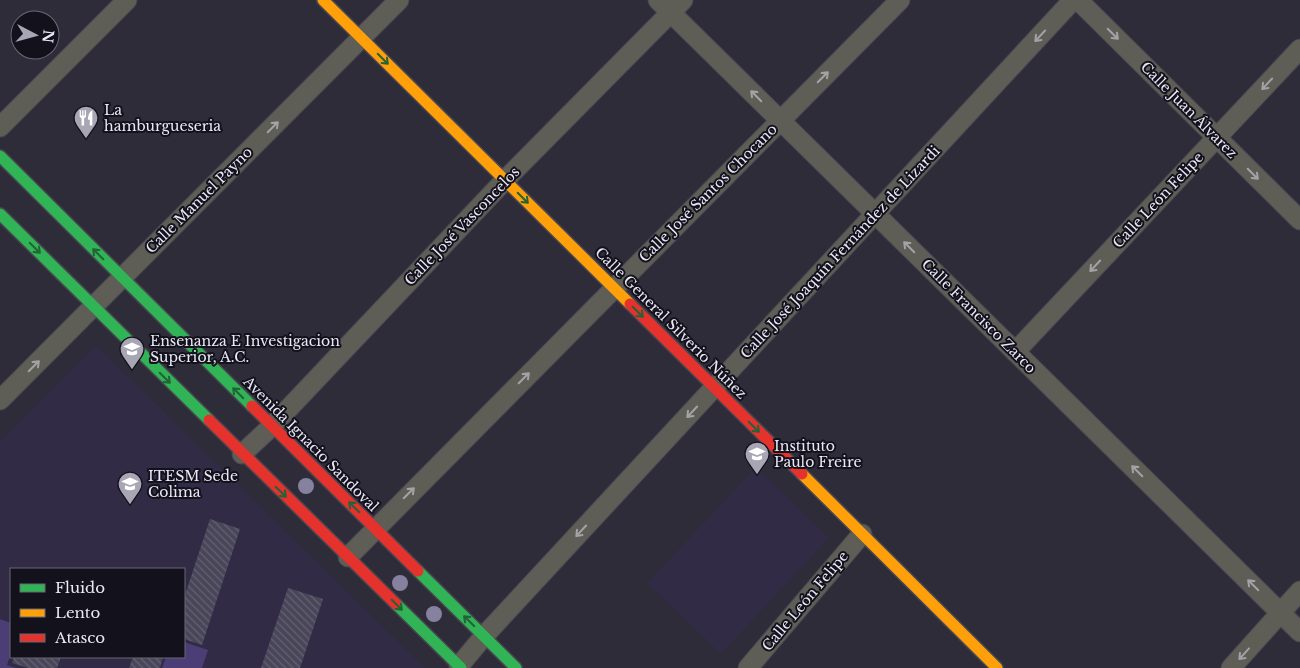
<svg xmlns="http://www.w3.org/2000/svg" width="1300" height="668" viewBox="0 0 1300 668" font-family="'Libre Baskerville',serif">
<defs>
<pattern id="building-back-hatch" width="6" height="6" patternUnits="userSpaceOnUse" patternTransform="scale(1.25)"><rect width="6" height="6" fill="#4a4659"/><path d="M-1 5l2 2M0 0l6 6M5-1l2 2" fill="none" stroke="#646172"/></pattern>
</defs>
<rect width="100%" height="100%" fill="#2e2c38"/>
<path fill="#312b46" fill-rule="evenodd" d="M96,345l329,323h-425v-227zM11,569h173v88h-173z
M756,467l73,71 -108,116 -74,-71z"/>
<path fill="#4b3d76" d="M0,619l11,4v30l-4,12 9,3h-16z
M184,642l24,8 -6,18h-40l4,-11h18z"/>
<path fill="url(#building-back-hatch)" d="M210,519l30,10 -38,116 -18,-6v-41z
M288,588l35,11 -23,69h-39z
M14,657h47l-4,11h-29l-16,-5z
M133,657h30l-3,11h-31z"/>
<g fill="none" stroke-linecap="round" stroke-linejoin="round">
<defs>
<path id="street" d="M658,0l642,632
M1078,0l222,220
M0,127l127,-127
M1015,352l285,-303
M0,400l399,-400
M242,454l30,-28 233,-246 178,-180
M348,557l552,-557
M459,666l25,-30 589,-636
M748,668l114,-134
M1231,668l69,-77"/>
<path id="fast" d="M0,156l252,250
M0,214l209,206
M418,571l98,97
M396,604l65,64"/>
<path id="slow" d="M323,0l307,304
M802,474l195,194"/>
<path id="jam" d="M630,304l172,170
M252,406l166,165
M209,420l187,184"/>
</defs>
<use href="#street" stroke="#494752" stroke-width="21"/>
<use href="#fast" stroke="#494752" stroke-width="14"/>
<use href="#slow" stroke="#494752" stroke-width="14"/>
<use href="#jam" stroke="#494752" stroke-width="14"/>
<use href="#street" stroke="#5e5d56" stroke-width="19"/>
<use href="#fast" stroke="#30b455" stroke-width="11"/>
<use href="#slow" stroke="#ff9f0a" stroke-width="11"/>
<use href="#jam" stroke="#e5322d" stroke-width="11"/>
</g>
<g fill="#85819f">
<circle cx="306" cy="486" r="8"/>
<circle cx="400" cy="583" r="8"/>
<circle cx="434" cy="614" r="8"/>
</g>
<defs><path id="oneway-shaft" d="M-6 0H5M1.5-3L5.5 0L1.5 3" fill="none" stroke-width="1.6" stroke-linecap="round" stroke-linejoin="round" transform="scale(1.25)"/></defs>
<g stroke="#a4a2a6">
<use href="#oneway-shaft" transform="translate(1113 34) rotate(45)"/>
<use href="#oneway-shaft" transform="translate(1040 36) rotate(133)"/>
<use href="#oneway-shaft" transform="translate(823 77) rotate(-45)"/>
<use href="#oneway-shaft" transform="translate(1267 84) rotate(133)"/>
<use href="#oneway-shaft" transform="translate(756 96) rotate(-135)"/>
<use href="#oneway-shaft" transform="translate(273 127) rotate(-45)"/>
<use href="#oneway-shaft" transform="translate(1253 174) rotate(45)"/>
<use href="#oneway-shaft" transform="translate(909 247) rotate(-135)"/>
<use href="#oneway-shaft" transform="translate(1095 266) rotate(133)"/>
<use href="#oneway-shaft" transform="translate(34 366) rotate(-45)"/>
<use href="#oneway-shaft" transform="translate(524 378) rotate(-45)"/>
<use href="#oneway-shaft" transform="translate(692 412) rotate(133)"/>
<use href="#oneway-shaft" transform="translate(1137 471) rotate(-135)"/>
<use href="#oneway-shaft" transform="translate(409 493) rotate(-45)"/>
<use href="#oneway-shaft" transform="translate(581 531) rotate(133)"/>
<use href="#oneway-shaft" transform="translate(1253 585) rotate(-135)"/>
<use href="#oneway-shaft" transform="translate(1244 654) rotate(132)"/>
</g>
<g stroke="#226338">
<use href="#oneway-shaft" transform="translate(383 59) rotate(45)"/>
<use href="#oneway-shaft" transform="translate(523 198) rotate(45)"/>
<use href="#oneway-shaft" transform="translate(35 248) rotate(45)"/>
<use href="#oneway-shaft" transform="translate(98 254) rotate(-135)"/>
<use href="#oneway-shaft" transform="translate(638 312) rotate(45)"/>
<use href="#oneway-shaft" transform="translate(165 378) rotate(45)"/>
<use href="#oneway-shaft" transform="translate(238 393) rotate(-135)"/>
<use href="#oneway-shaft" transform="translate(754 427) rotate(45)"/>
<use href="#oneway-shaft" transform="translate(281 492) rotate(44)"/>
<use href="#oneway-shaft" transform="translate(354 507) rotate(-135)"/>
<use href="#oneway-shaft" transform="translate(397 605) rotate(45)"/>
<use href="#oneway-shaft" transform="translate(469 621) rotate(-135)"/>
</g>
<defs>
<symbol id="restaurant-pin" viewBox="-11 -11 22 30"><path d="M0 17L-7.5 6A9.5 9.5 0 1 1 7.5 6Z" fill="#a8a6b4" stroke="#13121c"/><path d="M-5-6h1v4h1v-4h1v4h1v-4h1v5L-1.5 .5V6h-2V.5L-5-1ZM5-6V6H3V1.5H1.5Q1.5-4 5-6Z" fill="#fff"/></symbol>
<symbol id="university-pin" viewBox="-11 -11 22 30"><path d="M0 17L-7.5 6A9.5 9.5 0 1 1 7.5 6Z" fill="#a8a6b4" stroke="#13121c"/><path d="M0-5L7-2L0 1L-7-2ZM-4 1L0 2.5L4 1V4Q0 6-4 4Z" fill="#fff"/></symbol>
<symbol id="school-pin" viewBox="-11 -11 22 30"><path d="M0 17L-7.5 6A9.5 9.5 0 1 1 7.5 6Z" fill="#a8a6b4" stroke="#13121c"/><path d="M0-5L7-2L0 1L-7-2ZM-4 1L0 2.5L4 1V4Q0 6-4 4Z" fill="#fff"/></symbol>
</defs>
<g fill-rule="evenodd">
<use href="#restaurant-pin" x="72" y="104" width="28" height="38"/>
<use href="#university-pin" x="118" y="335" width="28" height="38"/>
<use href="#school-pin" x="743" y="440" width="28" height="38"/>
<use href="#school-pin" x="116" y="470" width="28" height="38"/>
</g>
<g text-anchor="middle" stroke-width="4" stroke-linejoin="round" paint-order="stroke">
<g font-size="14" fill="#eae8f7" stroke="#13121c" text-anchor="start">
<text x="104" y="115">La<tspan x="104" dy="16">hamburgueseria</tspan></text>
<text x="150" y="346">Ensenanza E Investigacion<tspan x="150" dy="16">Superior, A.C.</tspan></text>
<text x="774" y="451">Instituto<tspan x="774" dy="16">Paulo Freire</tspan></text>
<text x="148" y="481">ITESM Sede<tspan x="148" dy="16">Colima</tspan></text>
</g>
<g font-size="14" fill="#eae8f7" stroke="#13121c">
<text transform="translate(1189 110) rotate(45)" y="5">Calle Juan Álvarez</text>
<text transform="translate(708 193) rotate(-45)" y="5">Calle José Santos Chocano</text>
<text transform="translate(199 200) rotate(-45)" y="5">Calle Manuel Payno</text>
<text transform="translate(1158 200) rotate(-47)" y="5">Calle León Felipe</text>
<text transform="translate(462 226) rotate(-46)" y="5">Calle José Vasconcelos</text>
<text transform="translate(840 252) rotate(-47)" y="5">Calle José Joaquín Fernández de Lizardi</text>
<text transform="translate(979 316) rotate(45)" y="5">Calle Francisco Zarco</text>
<text transform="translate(671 323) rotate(45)" y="5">Calle General Silverio Núñez</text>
<text transform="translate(311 444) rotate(45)" y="5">Avenida Ignacio Sandoval</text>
<text transform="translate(805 601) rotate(-50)" y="5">Calle León Felipe</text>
</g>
</g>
<rect x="10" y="568" width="175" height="90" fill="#13121c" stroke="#696874"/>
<rect x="20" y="584" width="25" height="8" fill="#30b455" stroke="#696874"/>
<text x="55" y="593" font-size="15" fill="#eae8f7">Fluido</text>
<rect x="20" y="609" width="25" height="8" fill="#ff9f0a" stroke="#696874"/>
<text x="55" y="618" font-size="15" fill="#eae8f7">Lento</text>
<rect x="20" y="634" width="25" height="8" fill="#e5322d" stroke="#696874"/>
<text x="55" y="643" font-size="15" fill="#eae8f7">Atasco</text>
<g transform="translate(35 35) rotate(96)"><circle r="24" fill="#13121c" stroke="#696874"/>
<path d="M0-4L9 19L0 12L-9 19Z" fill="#a8a6b4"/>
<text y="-8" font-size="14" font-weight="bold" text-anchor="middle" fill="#eae8f7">N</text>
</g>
</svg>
